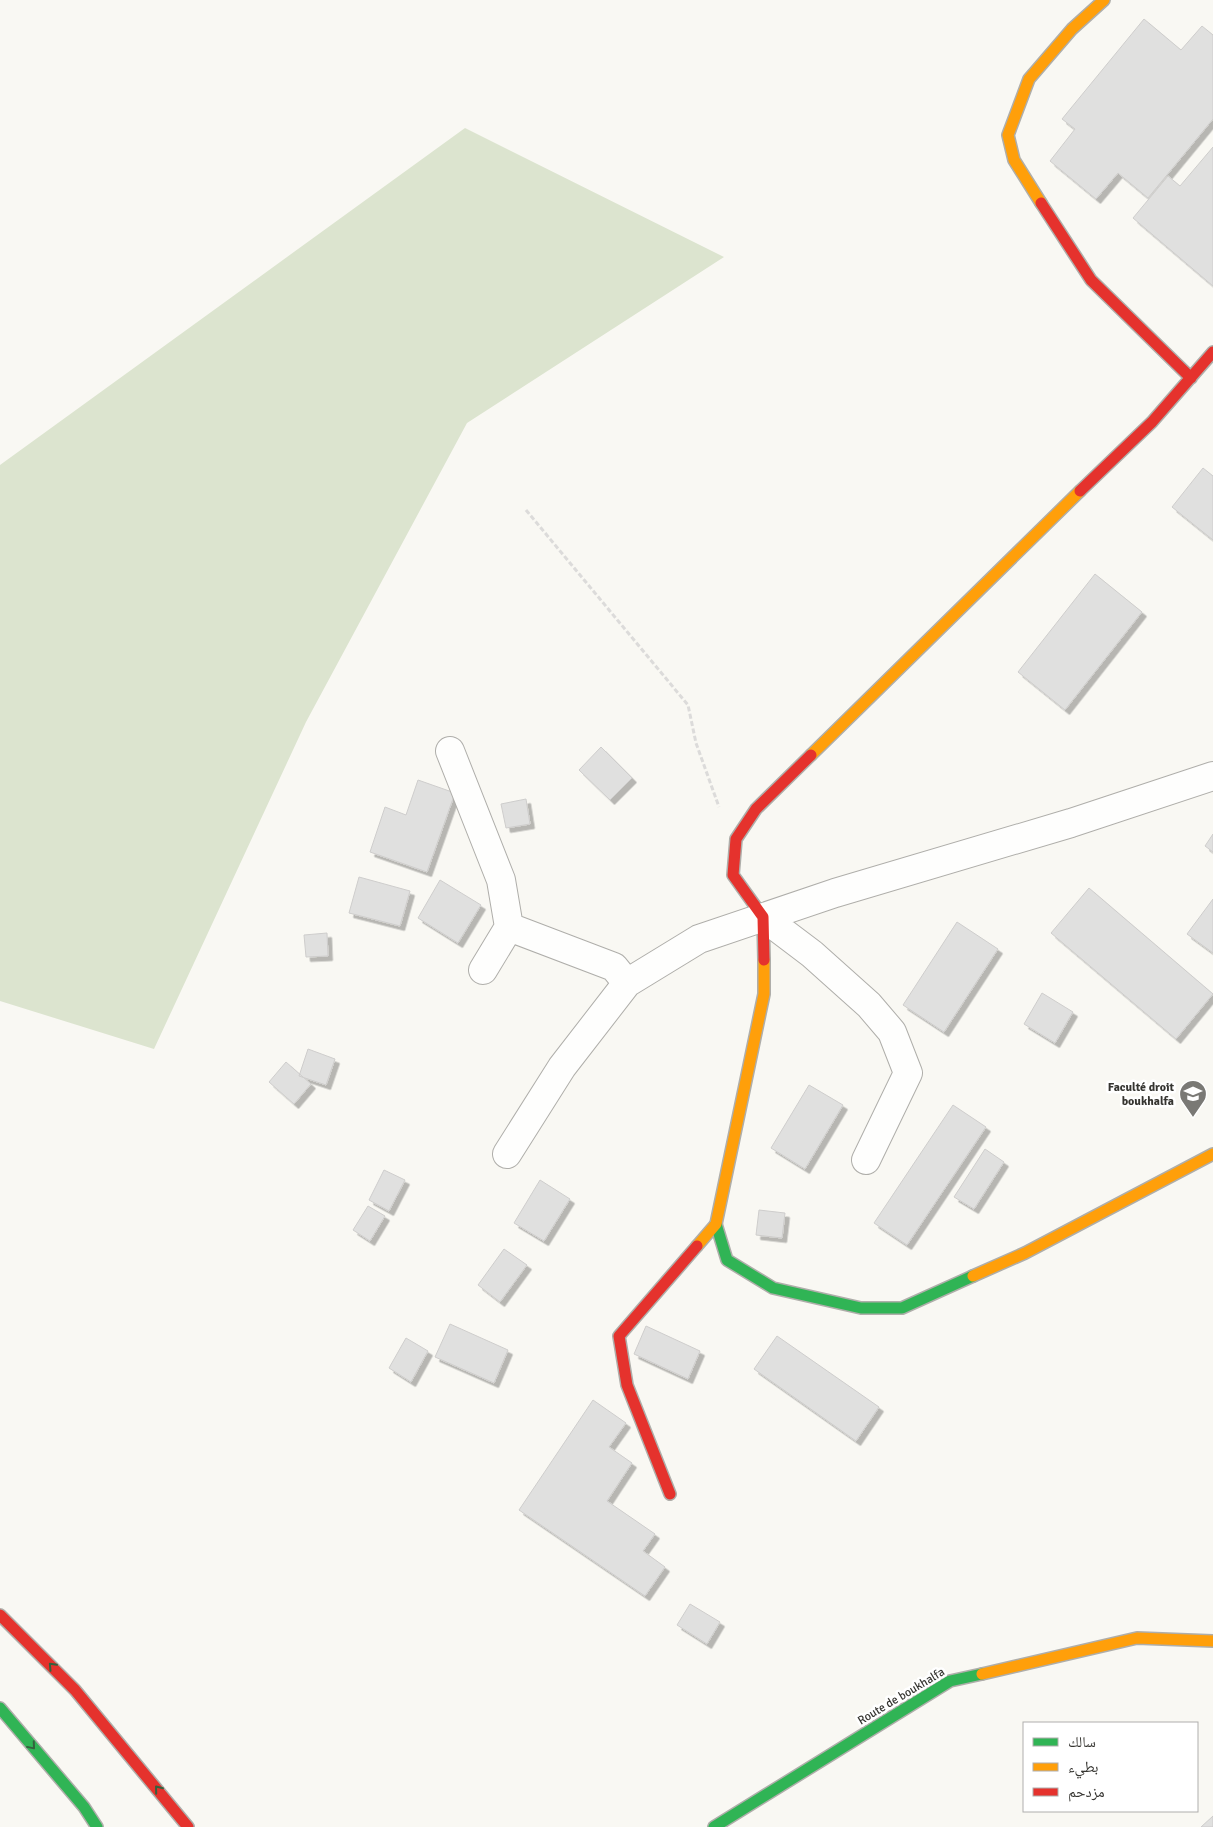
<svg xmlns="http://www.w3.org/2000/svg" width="1213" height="1827" viewBox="0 0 1213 1827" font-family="Signika,'Noto Naskh Arabic',sans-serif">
<defs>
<filter id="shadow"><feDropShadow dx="4.5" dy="4.5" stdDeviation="0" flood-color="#0004"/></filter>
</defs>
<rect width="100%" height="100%" fill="#f9f8f3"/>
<path fill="#dce4cf" d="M465,128l259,129 -257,166 -161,299 -152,327 -154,-48v-536z"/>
<path fill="#e0e0df" stroke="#cecdcc" filter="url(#shadow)" d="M1144,19l37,31 21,-24 11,9v84l-65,79 -30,-25 -22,26 -46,-38 25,-32 -13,-10z
M1213,147v139l-80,-68 35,-42 12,10z
M1203,468l10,8v64l-41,-33z
M1095,574l47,38 -77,98 -47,-38z
M601,747l31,31 -22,22 -31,-30z
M418,780l37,13 -28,79 -57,-20 15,-45 21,8z
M526,799l4,25 -24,4 -5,-24z
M1213,834v18l-8,-6z
M359,877l51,14 -10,35 -51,-13z
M440,880l41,25 -23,38 -40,-25z
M1089,888l124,106 -37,45 -125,-106z
M1213,899v54l-26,-19z
M957,922l41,27 -54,83 -41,-27z
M327,933l1,23 -22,1 -2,-22z
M1042,993l31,19 -18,31 -31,-19z
M308,1049l27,10 -9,26 -27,-9z
M286,1062l25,22 -17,20 -25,-22z
M809,1085l34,20 -38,64 -34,-21z
M953,1105l33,22 -79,118 -33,-22z
M985,1149l19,13 -30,47 -20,-12z
M384,1170l21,10 -16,31 -20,-11z
M540,1180l30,19 -26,42 -30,-18z
M368,1206l17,10 -15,25 -17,-11z
M759,1210l26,3 -3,25 -26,-3z
M504,1249l23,16 -27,37 -22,-17z
M450,1324l58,26 -14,33 -59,-26z
M646,1326l54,25 -12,28 -54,-25z
M777,1336l102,71 -23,34 -102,-72z
M406,1338l22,13 -17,31 -22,-14z
M593,1400l33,23 -17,24 23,16 -25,38 48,33 -12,17 22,16 -20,29 -126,-86z
M690,1604l30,18 -13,22 -30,-19z
M1213,1816v11h-12z"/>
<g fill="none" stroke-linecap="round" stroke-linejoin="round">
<defs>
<path id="street" d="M450,751l51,129 8,47
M763,917l49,37 57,51 23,27 16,41 -42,87
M483,970l26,-43 105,40 13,16
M507,1154l55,-87 65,-84 72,-44 136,-46 236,-70 142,-47"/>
<path id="fast" d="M716,1224l11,36 46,28 88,20h41l71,-32
M0,1708l84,99 13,20
M714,1827l236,-146 32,-7"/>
<path id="slow" d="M1041,203l-27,-43 -6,-25 21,-56 43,-50 32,-29
M811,755l269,-264
M697,1246l19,-22 48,-230v-34
M973,1276l52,-23 188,-99
M982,1674l155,-36 76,3"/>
<path id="jam" d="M1041,203l50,77 100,98
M1080,491l72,-69 61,-70
M764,960l-1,-43 -30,-42 3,-36 20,-30 55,-54
M670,1494l-43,-109 -8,-49 78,-90
M0,1615l75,75 113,137"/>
</defs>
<use href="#street" stroke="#afaeaa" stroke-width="30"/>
<use href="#fast" stroke="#afaeaa" stroke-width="14"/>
<use href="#slow" stroke="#afaeaa" stroke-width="14"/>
<use href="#jam" stroke="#afaeaa" stroke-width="14"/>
<path stroke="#dcdbda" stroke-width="3" stroke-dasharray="5 2.5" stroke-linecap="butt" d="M526,510l162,195 8,38 23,64"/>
<use href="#street" stroke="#fefefd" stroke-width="28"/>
<use href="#fast" stroke="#30b455" stroke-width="11"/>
<use href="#slow" stroke="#ff9f0a" stroke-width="11"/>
<use href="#jam" stroke="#e5322d" stroke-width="11"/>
</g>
<defs><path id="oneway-chevron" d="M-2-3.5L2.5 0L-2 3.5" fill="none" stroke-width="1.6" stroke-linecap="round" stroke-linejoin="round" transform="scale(1.25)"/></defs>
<g stroke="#34613e">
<use href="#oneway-chevron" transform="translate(52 1666) rotate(-133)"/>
<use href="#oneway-chevron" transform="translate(32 1746) rotate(50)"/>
<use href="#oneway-chevron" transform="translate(158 1789) rotate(-129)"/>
</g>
<defs>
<symbol id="school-pin" viewBox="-11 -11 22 30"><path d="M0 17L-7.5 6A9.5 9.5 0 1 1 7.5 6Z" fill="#7a7975" stroke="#fff"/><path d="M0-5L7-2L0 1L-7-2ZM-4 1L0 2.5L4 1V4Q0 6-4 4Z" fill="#fff"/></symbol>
</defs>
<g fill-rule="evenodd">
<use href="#school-pin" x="1177" y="1078" width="32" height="43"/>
</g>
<g text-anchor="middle" stroke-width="5" stroke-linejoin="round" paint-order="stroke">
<g font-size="12" font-weight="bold" fill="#363531" stroke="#fff" text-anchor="end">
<text x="1174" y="1091">Faculté droit<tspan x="1174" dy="14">boukhalfa</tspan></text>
</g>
<g font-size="12" fill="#363531" stroke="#fff">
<text transform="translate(901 1696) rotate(-31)" y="4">Route de boukhalfa</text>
</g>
</g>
<rect x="1023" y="1722" width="175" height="90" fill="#ffffff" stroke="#afaead"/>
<rect x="1033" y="1738" width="25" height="8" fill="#30b455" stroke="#afaead"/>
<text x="1068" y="1747" font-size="15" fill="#363531">سالك</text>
<rect x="1033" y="1763" width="25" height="8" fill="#ff9f0a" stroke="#afaead"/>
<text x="1068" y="1772" font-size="15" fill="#363531">بطيء</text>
<rect x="1033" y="1788" width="25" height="8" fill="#e5322d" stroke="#afaead"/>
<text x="1068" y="1797" font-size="15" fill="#363531">مزدحم</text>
</svg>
